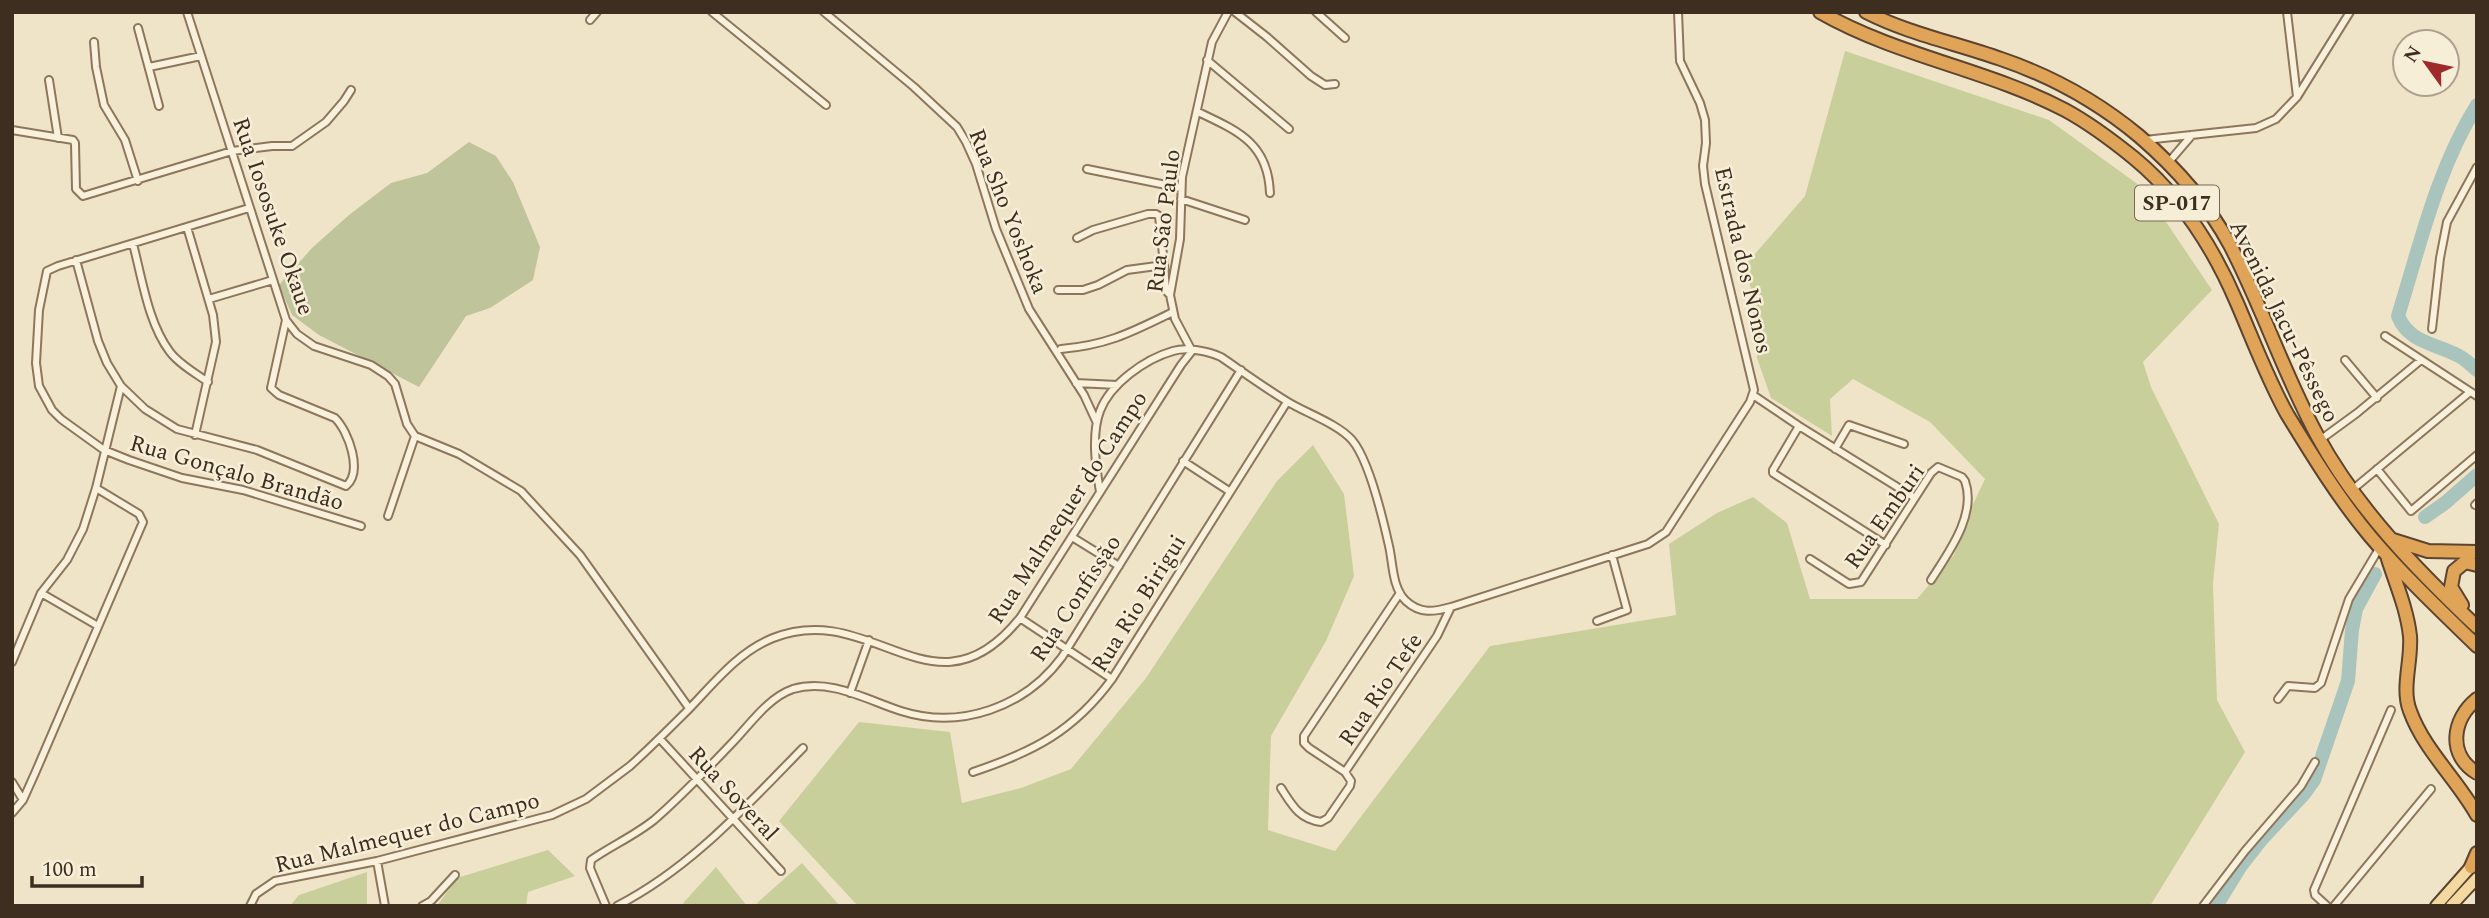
<svg xmlns="http://www.w3.org/2000/svg" width="2489" height="918" viewBox="0 0 2489 918" font-family="Spectral,serif">
<rect width="100%" height="100%" fill="#f0e4c8"/>
<path fill="#c9cf9b" d="M1845,51l204,69 94,68 69,102 -69,72 8,25 68,137 -6,60 4,116 28,52 -95,154h-1292l-79,-85 80,-99 91,10 12,71 59,-15 50,-19 75,-91 131,-197 36,-36 31,49 10,82 -28,65 -55,95 -3,94 67,21 155,-205 186,-31 -7,-71 48,-31 36,-16 34,26 23,76h107l37,-44 12,-36 19,-40 -55,-57 -77,-43 -23,20 2,37 -61,-38 -14,-40 -9,-96 57,-66z
M548,850l27,26 -47,16 -2,14h-89l20,-28z
M802,863l38,43h-81l-2,-3z
M716,867l31,39h-65l2,-4z
M367,872v34h-77l9,-11z"/>
<path fill="#bfc49a" d="M469,142l27,14 17,26 27,65 -7,33 -43,28 -24,8 -47,71 -100,-52 -27,-20 -13,-30 33,-37 37,-33 42,-32 36,-10z"/>
<g fill="none" stroke-linecap="round" stroke-linejoin="round">
<path stroke="#a9c4bc" stroke-width="14" d="M2477,105c-40,64 -57,140 -79,211 11,27 37,27 61,40 6,3 12,9 18,14
M2425,517l20,-14 32,-28
M2216,906l24,-39 21,-27 43,-46 10,-14 34,-99 4,-51 4,-21 19,-35"/>
<defs>
<path id="street" d="M187,12l99,308 11,14 17,12 57,19 17,11 7,8 12,40 8,12 44,18 62,37 59,64 109,153
M712,12l114,93
M824,12l90,75 43,40 9,15 10,22 20,65 33,80 55,86 12,26
M1235,12l32,25 44,39 14,9 10,-1
M1316,12l29,26
M2287,12l10,85
M590,20l7,-8
M138,28l21,78
M94,42l2,25 8,38 21,35 13,41
M1207,60l82,69
M149,67l52,-11
M49,80l9,58
M1198,112c40,19 70,31 72,81
M12,130l61,10 2,3 1,46 7,7 149,-45 40,-5h20l34,-24 18,-21 7,-11
M2145,140l111,-12 20,-9 21,-22 53,-85
M2168,163l24,-28
M1087,169l94,19
M1181,199l64,21
M249,208l-191,58 -11,5 -8,39 -3,53 3,23 13,24 9,9 43,31 25,10 53,18 61,12 118,36
M187,227l26,88 3,27 -21,93
M1077,238l16,-8 55,-16h8l3,2 5,49
M133,244c9,34 15,79 37,108 9,12 25,21 38,30
M76,260l22,81 9,22 14,23 24,23 32,20 80,21 89,36c17,-14 3,-54 -11,-68l-56,-23 -8,-7 15,-68
M1058,290h25l15,-5 29,-15 37,-5 2,26 4,4
M209,299l64,-19
M2432,329l8,-71 7,-36 30,-55
M2385,336l92,60
M1061,349c47,-4 71,-17 112,-37
M1192,351l-17,-32 -5,-24 10,-56 2,-62 30,-135 16,-30
M2345,360l32,38
M1076,383l41,2
M1753,395l46,31 116,72
M1799,426l-26,44v3l113,72
M2320,440l37,-27 64,-53
M1835,449l14,-24 55,19
M1183,461l46,30
M2377,469l34,42 66,-56
M2352,490l118,-98
M1100,492c-4,-24 -9,-57 0,-81 10,-27 45,-52 73,-60 14,-4 35,0 48,6 22,15 44,31 67,45 18,11 50,22 64,38 17,20 31,79 37,106 4,17 3,42 17,55 14,13 28,11 45,6l197,-63 18,-12 84,-130 4,-12 -49,-206 -2,-18 3,-23 -1,-23 -5,-17 -20,-42 -2,-49
M2475,505l2,-2
M388,516l27,-80
M1072,537l47,29
M1810,559l39,25 12,-2 70,-109 7,-6 24,10 3,4c12,34 -17,72 -34,99
M41,593l57,33
M1400,593l-96,143v7l5,5 36,24 92,-136 14,-29
M1020,618l92,61
M1597,621l30,-11 -15,-55
M12,662l29,-69 26,-33 16,-31 13,-41 25,-102
M850,693l19,-53
M2278,699l10,-13 27,2 6,-5 28,-84 31,-52
M660,739l121,132
M973,772c60,-20 101,-41 139,-93l175,-277
M12,782l11,18
M1281,788c11,17 18,31 40,34l7,-4 22,-32 1,-5 -6,-9
M12,813l11,-13 13,-29 107,-249 -4,-8 -43,-26
M377,861l8,45
M250,906l6,-12 19,-13 102,-20 175,-46 34,-16 44,-33c20,-18 39,-37 58,-56 26,-27 50,-58 85,-72 100,-40 161,87 247,-20l161,-253 11,-14
M422,906l9,-5 24,-26
M606,906l-16,-38 1,-8c20,-14 43,-24 63,-40 28,-24 54,-52 80,-79 16,-17 35,-44 59,-52 37,-11 74,11 108,22 60,19 124,-4 161,-54l179,-287
M617,906c74,-38 128,-99 186,-158
M2203,906l42,-55 56,-65 14,-24
M2327,906l-12,-11 -1,-5 77,-180
M2334,906l97,-117"/>
<path id="primary" d="M2436,906l39,-44
M2451,906l26,-28"/>
<path id="highway" d="M1820,12c79,45 167,57 245,98 24,13 48,31 69,48 46,38 80,91 103,145 16,37 30,75 50,111 25,41 52,85 83,122 33,39 70,74 107,110
M1866,12c43,22 90,31 135,47 50,17 97,43 138,77 35,30 69,68 91,109 33,63 54,130 88,192 40,73 99,133 159,190
M2393,540l35,11 49,1
M2388,559c8,25 19,50 22,77 2,25 -9,52 0,75 14,39 47,68 67,104
M2462,605l-11,-18 3,-16 11,-9 12,3
M2477,699c-25,20 -30,56 0,74
M2471,867l6,-14"/>
</defs>
<use href="#street" stroke="#8d765c" stroke-width="10"/>
<use href="#primary" stroke="#5b4430" stroke-width="14"/>
<use href="#highway" stroke="#5b4430" stroke-width="16"/>
<use href="#street" stroke="#faf1dc" stroke-width="6"/>
<use href="#primary" stroke="#f3d9a0" stroke-width="10"/>
<use href="#highway" stroke="#e0a458" stroke-width="12"/>
</g>
<g text-anchor="middle" stroke-width="5" stroke-linejoin="round" paint-order="stroke">
<rect fill="#f7eed8" stroke="#756857" stroke-width="2" x="2135" y="185.5" width="84" height="35" rx="5"/>
<g font-size="21" font-weight="bold" fill="#3d2e20">
<text x="2177" y="210">SP-017</text>
</g>
<g font-size="23" fill="#3d2e20" stroke="#f7eed8">
<text transform="translate(1009 211) rotate(68)" y="8">Rua Sho Yoshoka</text>
<text transform="translate(274 216) rotate(71)" y="8">Rua Iososuke Okaue</text>
<text transform="translate(1163 221) rotate(-83)" y="8">Rua São Paulo</text>
<text transform="translate(1744 260) rotate(77)" y="8">Estrada dos Nonos</text>
<text transform="translate(2285 321) rotate(64)" y="8">Avenida Jacu-Pêssego</text>
<text transform="translate(237 472) rotate(16)" y="8">Rua Gonçalo Brandão</text>
<text transform="translate(1067 507) rotate(-57)" y="8">Rua Malmequer do Campo</text>
<text transform="translate(1884 516) rotate(-55)" y="8">Rua Emburi</text>
<text transform="translate(1075 598) rotate(-57)" y="8">Rua Confissão</text>
<text transform="translate(1138 603) rotate(-58)" y="8">Rua Rio Birigui</text>
<text transform="translate(1380 689) rotate(-56)" y="8">Rua Rio Tefe</text>
<text transform="translate(734 793) rotate(47)" y="8">Rua Soveral</text>
<text transform="translate(407 832) rotate(-14)" y="8">Rua Malmequer do Campo</text>
</g>
</g>
<rect width="2489" height="918" fill="none" stroke="#3d2e20" stroke-width="28"/>
<g transform="translate(2426 63) rotate(303)"><circle r="33" fill="#f7eed8" stroke="#ada18e" stroke-width="2"/>
<path d="M0-5L12 26L0 18L-12 26Z" fill="#9e2a2b"/>
<text y="-10" font-size="19" font-weight="bold" text-anchor="middle" fill="#3d2e20">N</text>
</g>
<path d="M32 876v10h110v-10" fill="none" stroke="#3d2e20" stroke-width="3.5"/>
<text x="42" y="876" font-size="21" fill="#3d2e20" stroke="#f7eed8" stroke-width="5" paint-order="stroke">100 m</text>
</svg>
